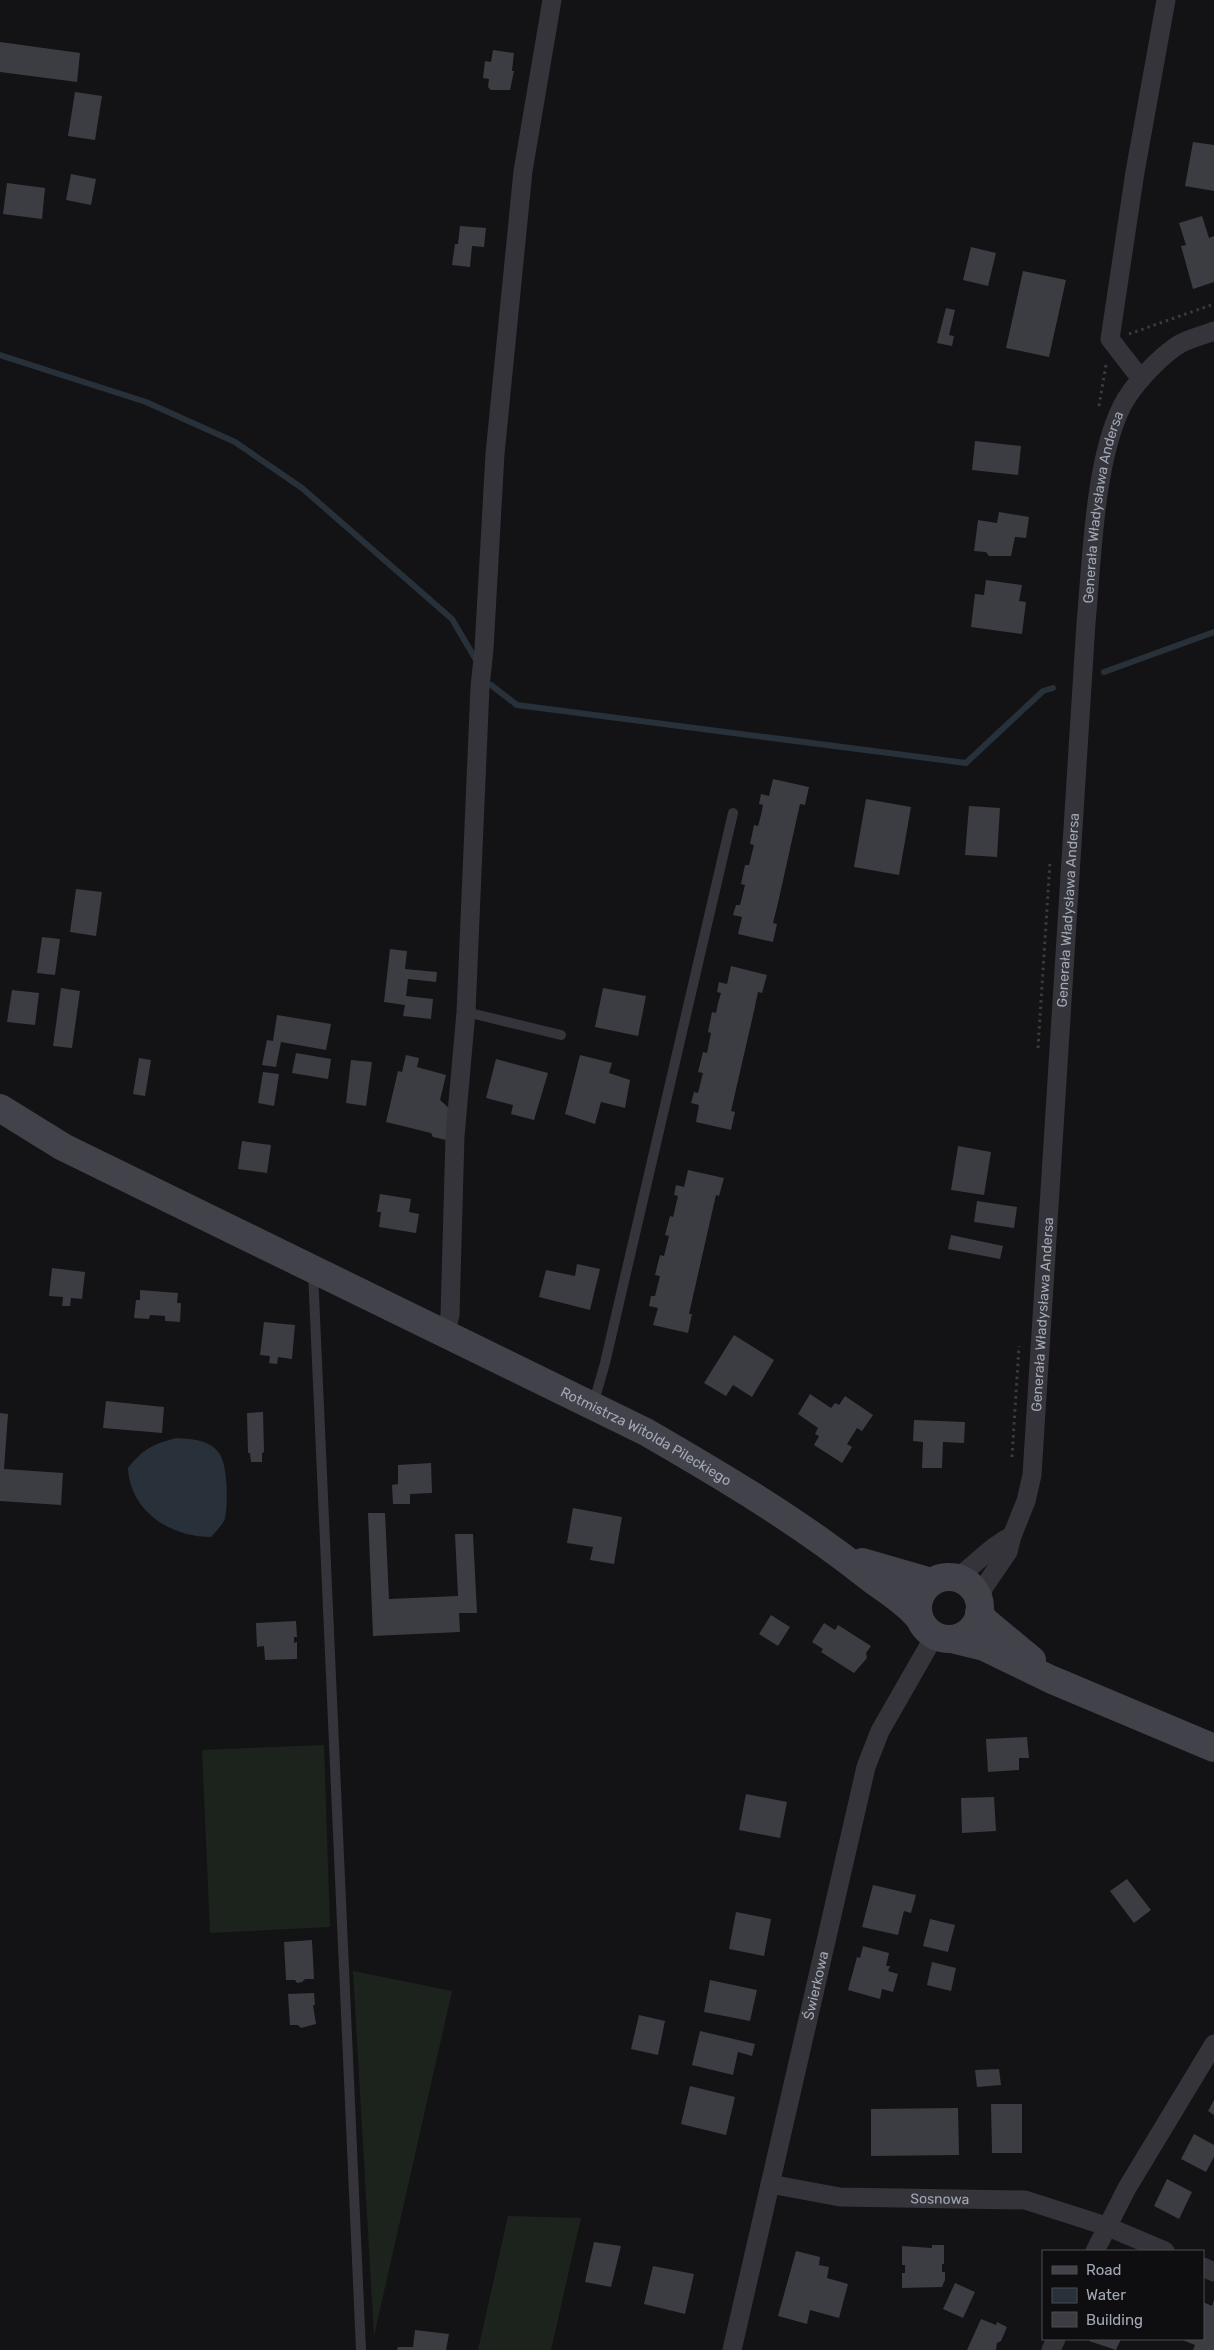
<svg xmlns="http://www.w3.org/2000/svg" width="1214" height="2350" viewBox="0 0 1214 2350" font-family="Rubik,sans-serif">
<rect width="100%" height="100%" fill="#131315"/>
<path fill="#1b231c" d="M324,1745l6,182 -120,6 -8,-183z
M353,1971l99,20 -78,345z
M508,2216l73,2 -30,132h-73z"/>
<path fill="#283139" d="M177,1438c15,1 33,2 42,15 9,12 9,51 6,65 -2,7 -9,13 -14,19 -41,0 -81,-26 -83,-69 15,-19 25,-24 49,-30z"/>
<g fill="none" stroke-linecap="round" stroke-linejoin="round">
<path stroke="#283139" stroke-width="6" d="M0,355l146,47 89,40 67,46 150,131 24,41
M1104,672l110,-40
M491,685l26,20 449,58 77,-72 10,-3"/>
</g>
<path fill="#3c3d42" d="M0,42l80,11 -3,29 -77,-10z
M493,50l21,3 -2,18h2l-4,19h-19l-3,-3 1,-8 -6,-1 2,-17 6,1z
M75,92l27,4 -7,44 -27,-4z
M1193,142l21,3v46l-29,-5z
M71,174l25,5 -5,26 -25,-5z
M7,183l38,5 -3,31 -39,-5z
M1202,216l7,22 5,-2v46l-21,7 -12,-43 5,-1 -7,-22z
M460,226l26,2 -2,19 -12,-1 -2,21 -18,-2 3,-21h3z
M971,247l25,6 -8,33 -25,-6z
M1023,271l43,9 -17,77 -43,-9z
M946,308l9,2 -6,25 5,1 -2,10 -15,-3z
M975,441l46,5 -3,29 -46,-5z
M999,512l30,5 -3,21 -11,-1 -4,19h-22l-3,-4 -12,-1 4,-31 19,3z
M986,580l36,5 -3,16 7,1 -4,32 -51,-7 4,-33 9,1z
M773,779l36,8 -4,18 -5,-1 -22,99 -5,20 4,1 -4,18 -35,-8 4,-17 -9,-2 3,-10h4l5,-20 -4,-1 4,-19h4l5,-20 -4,-1 4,-19 4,1 3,-11 2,-10 -4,-1 2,-10 8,2z
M866,799l45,8 -12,68 -45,-8z
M969,806l31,2 -3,49 -32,-2z
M76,889l26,3 -6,44 -26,-4z
M42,937l18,2 -5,36 -18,-2z
M390,949l17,2 -2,18 32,3 -1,10 -28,-3 -2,17 27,3 -2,20 -28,-3 2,-11 -21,-3z
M731,966l36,9 -5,18 -4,-1 -4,19 -23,100 4,1 -4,18 -35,-8 3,-17 -8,-2 3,-11 4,1 5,-20 -5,-1 5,-20 4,1 4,-20 -3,-1 4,-20 4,1 2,-10 3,-10 -4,-1 2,-10 8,2z
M61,988l19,3 -8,57 -19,-2z
M603,988l43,8 -8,40 -43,-9z
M12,990l27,3 -4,32 -28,-3z
M277,1015l54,9 -5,26 -45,-8 -5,25 -14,-2 5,-25 6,1z
M296,1053l35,6 -3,20 -36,-6z
M406,1055l13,3 -2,9 29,8 -6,25 11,10 -5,30 -13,-3 -2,-4 -45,-11 12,-51 4,1z
M580,1055l32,8 -3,10 21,7 -5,28 -24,-6 -6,22 -30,-10z
M139,1058l12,2 -6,36 -12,-2z
M496,1059l52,14 -14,47 -23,-6 2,-9 -27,-7z
M351,1060l21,2 -6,44 -20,-3z
M263,1072l16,2 -5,32 -16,-3z
M242,1141l29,4 -4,28 -29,-4z
M958,1146l33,6 -7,43 -33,-5z
M688,1170l36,8 -5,18 -3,-1 -27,119h3l-4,19 -35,-8 5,-17 -9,-2 2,-10h4l5,-20 -5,-1 5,-20 4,1 5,-20 -4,-1 5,-19 3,1 5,-21 -4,-1 2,-10 8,2z
M380,1194l31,5 -2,13 10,2 -3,19 -37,-6 2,-15h-4z
M977,1201l40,6 -3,21 -40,-6z
M951,1235l52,11 -3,13 -52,-10z
M577,1264l23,5 -10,41 -51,-13 7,-27 29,6z
M52,1268l33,4 -3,27 -11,-1 -1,8h-8l1,-9 -14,-1z
M140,1290l38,3 -1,10h4l-1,19 -15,-1v-5l-15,-1 -1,4 -15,-1 2,-18h4z
M264,1322l31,3 -3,34 -14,-2 -1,7 -8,-1 1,-7 -10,-1z
M734,1335l40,25 -22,37 -19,-12 -7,11 -22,-13z
M810,1394l21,14 4,-5 4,2 6,-9 28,19 -11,16 -5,-3 -10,16 5,3 -10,16 -28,-18 5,-9 -4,-2 3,-6 -20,-14z
M106,1401l58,6 -2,26 -59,-5z
M263,1412l1,40 -2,1v9h-11l-1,-9h-2l-1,-40z
M0,1413l8,1 -4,55 59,4 -2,32 -61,-4z
M914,1420l51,2 -1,21 -21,-1 -1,26h-20l1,-26 -10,-1z
M431,1463l1,30 -22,1v10h-17l-1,-19 6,-1v-19z
M573,1508l49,9 -8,47 -24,-4 3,-13 -26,-4z
M368,1513h17l4,86 69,-3 -3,-62h18l4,79h-18l1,19 -87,4z
M771,1615l19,12 -12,19 -19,-12z
M296,1621l1,16h-3v6l3,-1v17l-32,1 -1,-14 -7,1 -1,-24z
M824,1623l11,7 3,-5 33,21 -5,7 1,5 -13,15 -33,-21 2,-3 -11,-7z
M1027,1737l2,21h-10v12l-31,2 -2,-33z
M746,1794l41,8 -7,36 -41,-8z
M994,1797l2,34 -34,2 -1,-35z
M1127,1879l24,31 -17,13 -24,-32z
M873,1885l43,10 -5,18 -7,-2 -6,24 -36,-8z
M736,1912l35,7 -7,37 -35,-7z
M930,1919l25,6 -7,27 -25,-6z
M312,1940l2,39h-9l-3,3 -5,1 -2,-3h-9l-2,-38z
M863,1946l26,7 -3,13h4l-2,5 10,3 -5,18 -11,-3 -2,10 -32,-9 9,-33 3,1z
M932,1962l24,6 -5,23 -24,-6z
M710,1980l47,10 -7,31 -46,-9z
M314,1993l1,12h-2l3,19 -15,4 -3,-3h-8l-2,-31z
M639,2015l26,6 -7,34 -27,-6z
M700,2031l55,13 -3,12 -14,-4 -5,23 -41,-10z
M999,2069l2,16 -24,2 -2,-17z
M690,2086l45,11 -9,38 -45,-11z
M1214,2100v15l-6,-4z
M991,2104h31v49h-30z
M958,2108l1,47 -88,1v-47z
M1194,2134l20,11v12l-8,15 -25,-13z
M1167,2179l25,13 -13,27 -25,-13z
M594,2242l27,4 -10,41 -26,-5z
M932,2245h12v19h-2v8h3v8l-3,7 -40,1v-15h3v-8h-3v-19l30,2z
M796,2251l24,6 -1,8 10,2 -2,11 21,6 -9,34 -29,-8 -3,14 -29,-8z
M653,2266l41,8 -9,40 -41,-10z
M955,2283l20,9 -12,26 -20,-9z
M1214,2300v50h-21l2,-5 -15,-6h23v-37l9,4z
M981,2319l15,6 1,-3 10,5 -6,14 -4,2 -1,7h-29z
M415,2330l34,4 -3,16h-49l1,-3h15z
M1090,2339h31l-5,11 -27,-9z"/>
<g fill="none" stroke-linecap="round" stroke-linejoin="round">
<path stroke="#3a3b41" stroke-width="3" stroke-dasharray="2.5 4" stroke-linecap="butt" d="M1129,334l85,-30
M1099,406l7,-41
M1038,1048l12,-186
M1012,1457l7,-111"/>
<path stroke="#34343a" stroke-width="10" d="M466,1012l95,23
M313,1272l48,1078
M593,1405l12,-42 128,-550"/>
<g stroke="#34343a" stroke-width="19">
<path d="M1141,379l-31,-40 25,-167 31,-172"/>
<path d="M445,1335l5,-20 5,-179 11,-124 14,-325 4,-38 11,-195 28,-283 29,-171"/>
<path d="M956,1578c20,-13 34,-32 56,-42"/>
<path id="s1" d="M979,1603l5,-16 24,-35 4,-16 14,-35 6,-26 54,-852c6,-63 8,-161 36,-217 10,-20 35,-46 53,-59 10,-8 27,-11 39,-16"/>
<path id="s2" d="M770,2184l70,13 185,3 81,26 59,25"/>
<path d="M1095,2251l32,-63 87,-144"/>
<path d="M1203,2267l11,5"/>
<path id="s3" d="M732,2350l134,-583 14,-36 55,-96"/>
<path d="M1051,2350l5,-11"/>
</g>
<g stroke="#42434a" stroke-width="28">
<path id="s4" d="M0,1108l63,39 583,285c76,44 152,89 220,143 19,15 38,25 53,43"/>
<path d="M862,1562l69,20"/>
<circle cx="949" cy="1608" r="31"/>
<path d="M979,1613l6,8 47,39"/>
<path d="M951,1639l33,8 66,32 164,69"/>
</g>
</g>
<g text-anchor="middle" stroke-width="5" stroke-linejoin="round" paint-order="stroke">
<g font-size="14" fill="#a3a8b6" stroke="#0e0e10">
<text dy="5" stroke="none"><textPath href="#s1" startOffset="1111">Generała Władysława Andersa</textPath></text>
<text dy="5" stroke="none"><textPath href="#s1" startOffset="706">Generała Władysława Andersa</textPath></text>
<text dy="5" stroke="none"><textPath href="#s1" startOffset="301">Generała Władysława Andersa</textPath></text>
<text dy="5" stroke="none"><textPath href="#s4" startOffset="725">Rotmistrza Witolda Pileckiego</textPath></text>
<text dy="5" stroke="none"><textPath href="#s3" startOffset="374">Świerkowa</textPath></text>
<text dy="5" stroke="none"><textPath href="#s2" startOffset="171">Sosnowa</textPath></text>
</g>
</g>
<rect x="1042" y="2250" width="162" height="90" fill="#0e0e10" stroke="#4a4c52"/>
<rect x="1052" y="2266" width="25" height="8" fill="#42434a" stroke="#4a4c52"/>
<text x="1086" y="2275" font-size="15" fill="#a3a8b6">Road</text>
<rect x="1052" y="2288" width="25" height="15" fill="#283139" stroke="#4a4c52"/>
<text x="1086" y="2300" font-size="15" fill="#a3a8b6">Water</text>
<rect x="1052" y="2312" width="25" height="15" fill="#3c3d42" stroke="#4a4c52"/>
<text x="1086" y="2325" font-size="15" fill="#a3a8b6">Building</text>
</svg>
